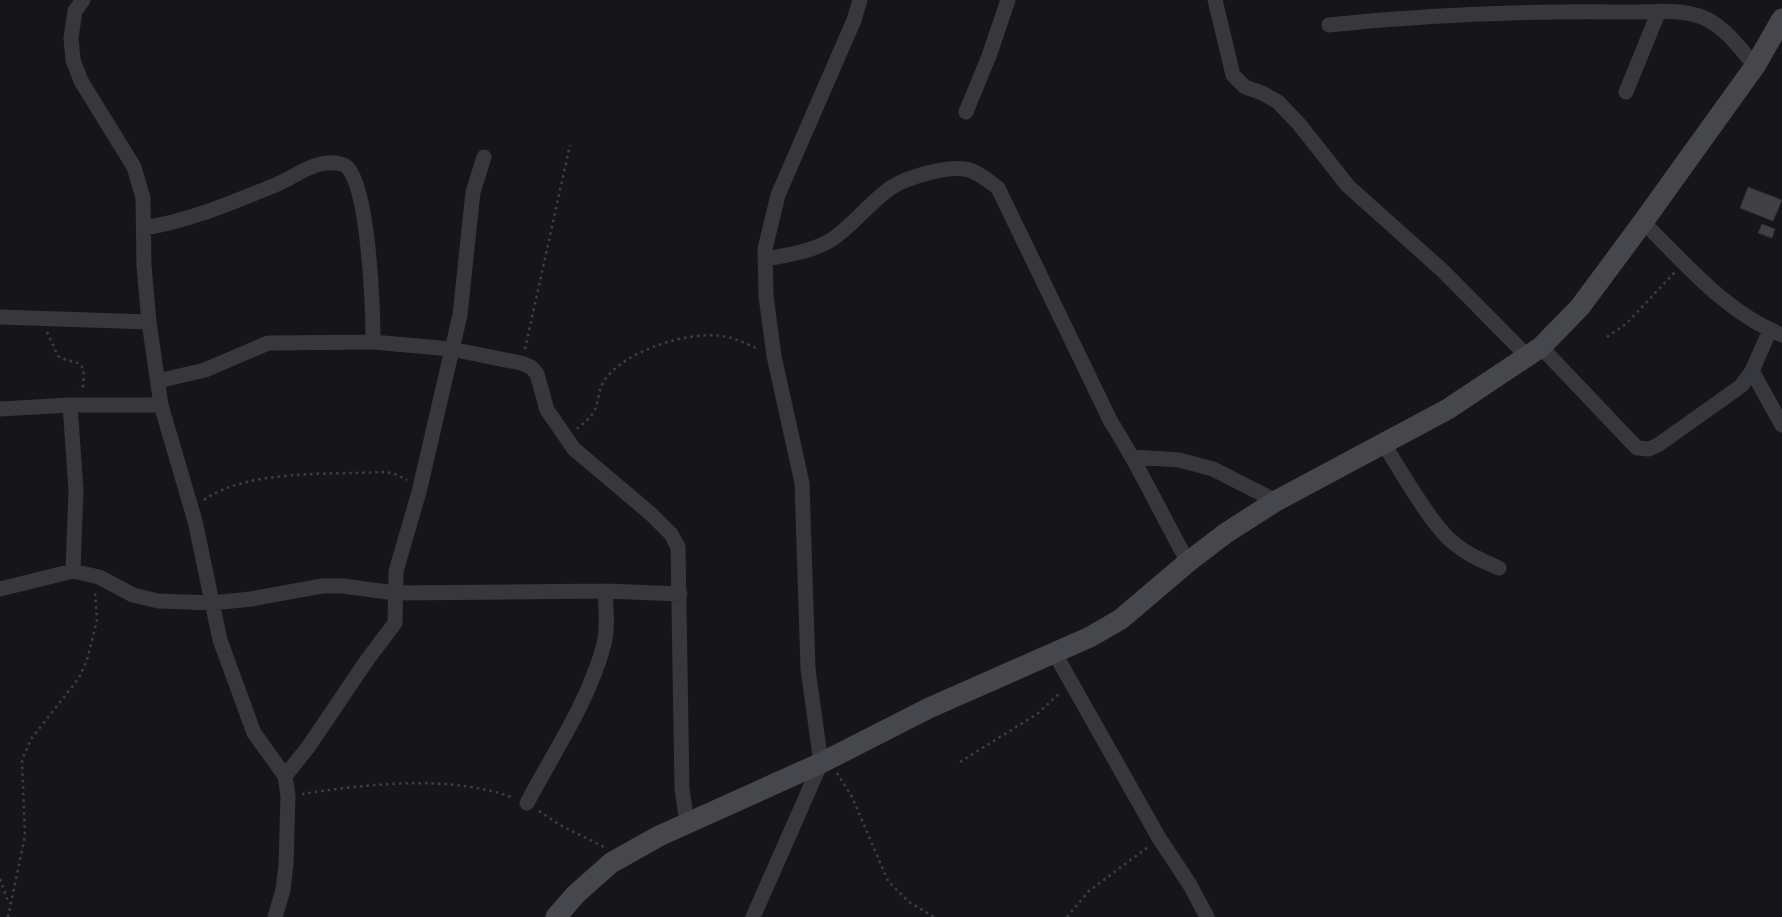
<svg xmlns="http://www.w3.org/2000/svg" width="1782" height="917" viewBox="0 0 1782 917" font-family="'Sofia Sans Condensed',sans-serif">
<rect width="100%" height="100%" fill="#161618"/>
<path fill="#404145" stroke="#303034" d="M1748,187l34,13 -9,21 -33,-13z
M1762,224l13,5 -3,9 -14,-5z"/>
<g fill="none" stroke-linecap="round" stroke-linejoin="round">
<path stroke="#3d3f44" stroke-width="2.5" stroke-dasharray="2.5 4" stroke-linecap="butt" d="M47,332l11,24c16,10 29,-1 25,30l-4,4
M1607,337l19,-13 49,-52
M525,349l45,-204
M577,429c5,-5 12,-9 16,-16 7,-11 4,-24 13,-35 22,-28 82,-47 116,-42 13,2 25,8 36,13
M204,500c44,-31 124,-25 177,-28l12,1 14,7
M960,762l77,-48 23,-21
M837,773l15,24 36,84 21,21 25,15
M302,794c66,-10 148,-20 212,4
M539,811l21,14 44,22
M0,879l9,25
M8,917l17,-81 -3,-76 9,-21 48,-61 8,-18 10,-40 -2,-28
M1067,917l22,-26 59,-44"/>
<path stroke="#37383d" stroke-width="15" d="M83,0l-8,11 -4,27 2,22 8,21 53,86 9,31 1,68 5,56 12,83 34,116 25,119 34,93 31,43 3,20 -2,68 -3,26 -8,27
M1215,0l18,75 12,12 17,6 16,9 21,22 49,62 95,85 84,85
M1329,25c95,-10 191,-14 287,-13 27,1 57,-4 83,4 23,7 41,32 56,50
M1626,92l33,-81
M966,112l23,-56 19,-56
M1643,222c42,41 83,91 139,113
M144,228c45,-7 87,-25 129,-42 16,-6 32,-19 48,-22 7,-2 20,-2 26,3 22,22 26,142 26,175
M766,259c21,-4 50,-8 68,-21 21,-15 37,-37 58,-51 16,-10 54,-21 73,-18 12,2 24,12 33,19l113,234c29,45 51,94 77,140
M0,317l149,5
M1541,347l96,101 12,1 9,-4 83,-59 11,-15 18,-41
M1752,371l30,54
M158,381l47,-11 63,-27 105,-1 78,7 70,14 10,4 6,7 10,36 27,39 77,65 20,20 7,13 4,241 5,36
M70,405l6,85 -3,81
M0,409l70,-4h91
M1383,443c17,26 49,84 72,101 13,11 28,17 44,24
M1134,457l45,3 34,9 63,32
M0,589l73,-18 26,6 34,18 25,6 54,2 39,-4 71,-13h21l52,7 210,-2 75,3
M1054,652l105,186 31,47 17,32
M285,776l24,-30 58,-86 28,-37 1,-52 23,-79 41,-177 13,-123 11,-35
M527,803c27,-51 62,-102 77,-159 4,-17 2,-36 1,-53
M753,917l68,-154 -13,-94 -6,-186 -28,-127 -8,-60 -1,-47 13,-54 76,-175 6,-20"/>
<path stroke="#45474d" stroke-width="21" d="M556,917l20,-23 35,-31 48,-27 162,-73 108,-55 161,-71 31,-18 67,-57 38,-29 50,-32 172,-92 93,-62 39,-40 63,-85 112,-156 27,-47"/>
</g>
</svg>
